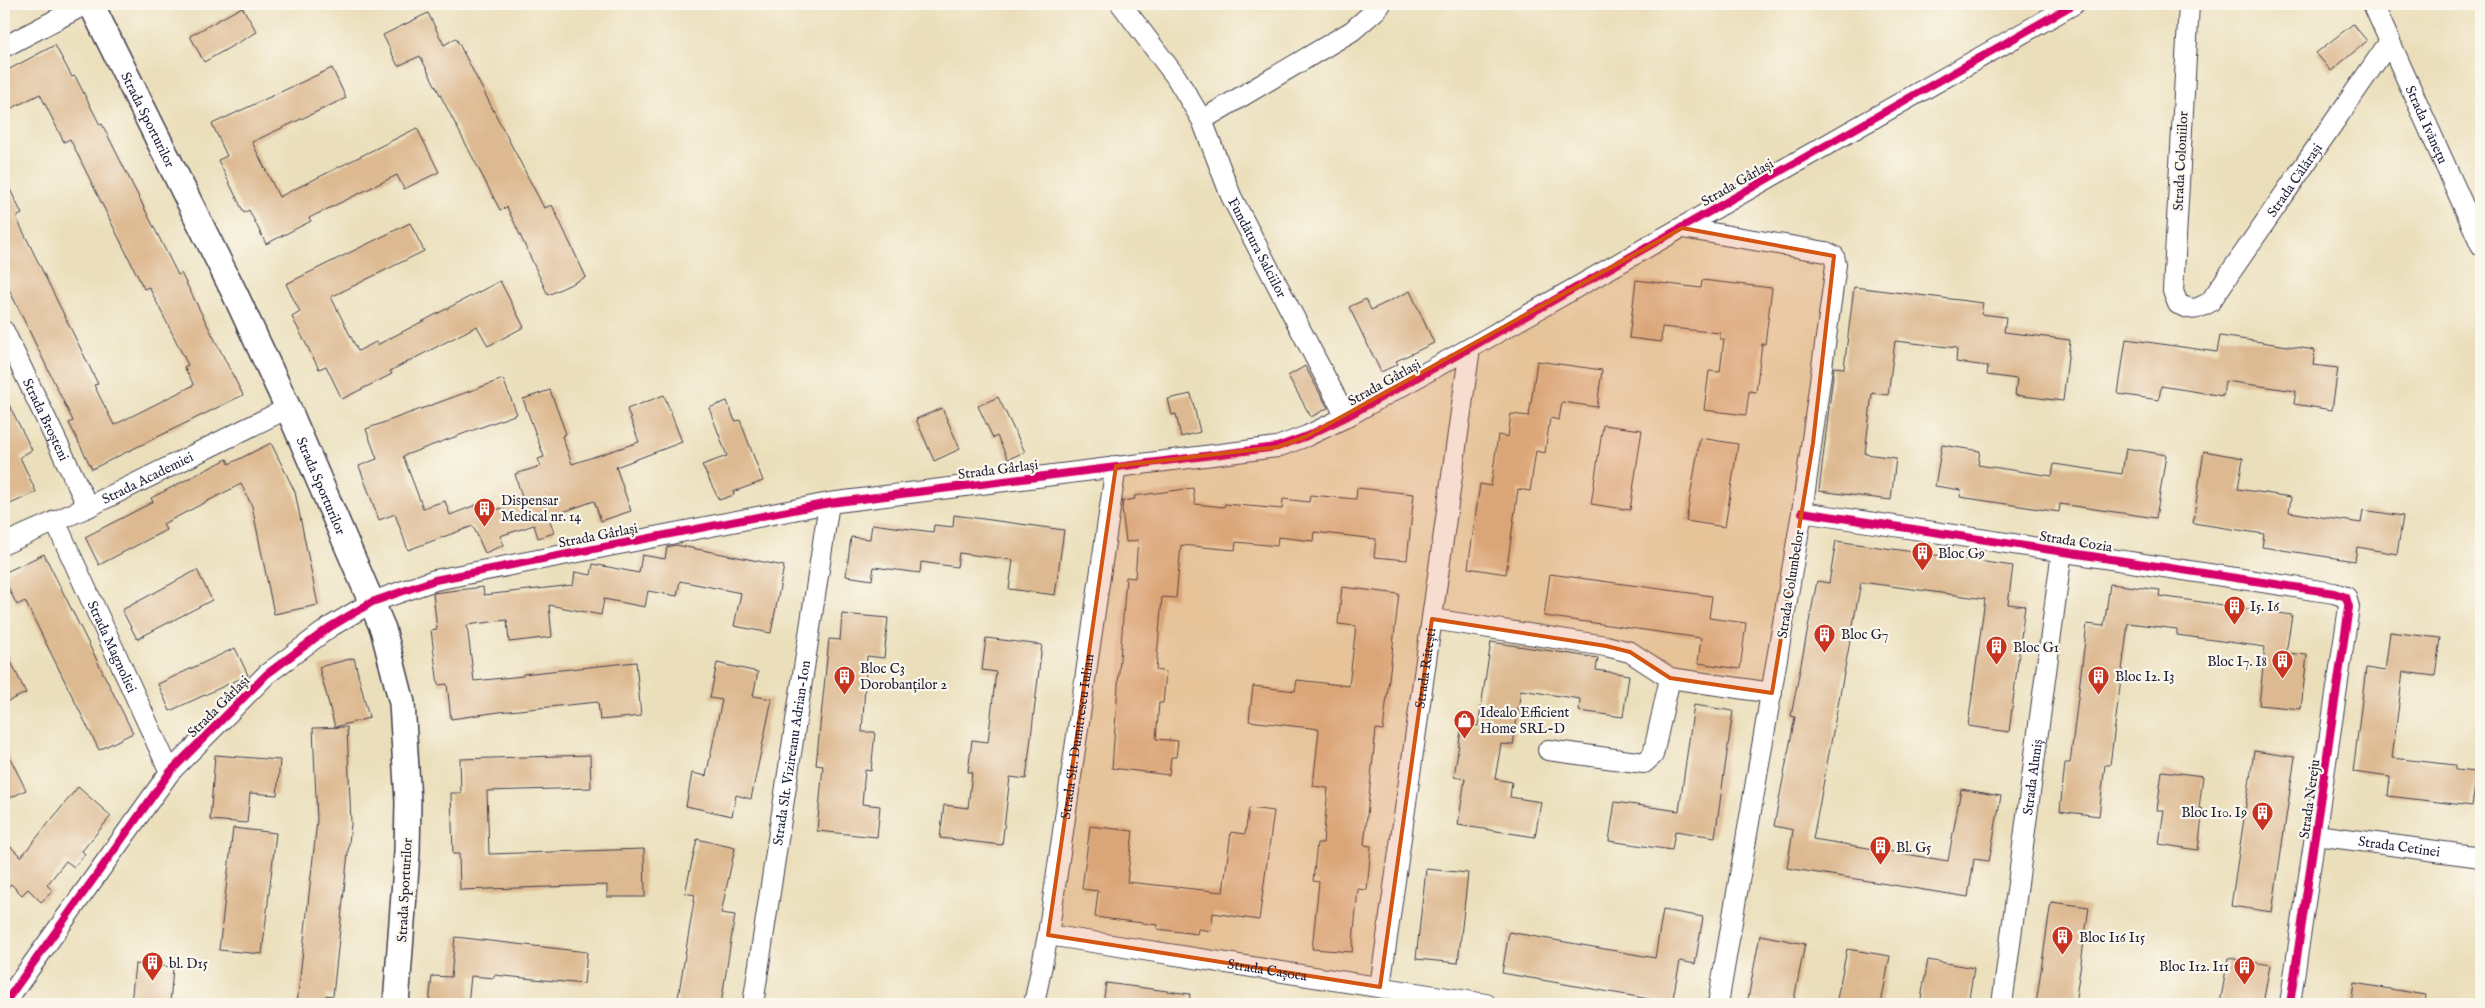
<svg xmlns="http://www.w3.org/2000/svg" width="2485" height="1008" viewBox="0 0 2485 1008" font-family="'IM FELL English',serif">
<rect width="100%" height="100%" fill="#fbf7ec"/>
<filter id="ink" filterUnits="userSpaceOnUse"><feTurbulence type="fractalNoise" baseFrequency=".02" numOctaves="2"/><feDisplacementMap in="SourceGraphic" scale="10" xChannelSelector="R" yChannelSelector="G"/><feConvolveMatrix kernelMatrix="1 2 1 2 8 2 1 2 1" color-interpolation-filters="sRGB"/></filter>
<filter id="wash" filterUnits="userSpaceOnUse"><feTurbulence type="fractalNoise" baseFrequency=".0096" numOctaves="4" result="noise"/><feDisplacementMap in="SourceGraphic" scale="20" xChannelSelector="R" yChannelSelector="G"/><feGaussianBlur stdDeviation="1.12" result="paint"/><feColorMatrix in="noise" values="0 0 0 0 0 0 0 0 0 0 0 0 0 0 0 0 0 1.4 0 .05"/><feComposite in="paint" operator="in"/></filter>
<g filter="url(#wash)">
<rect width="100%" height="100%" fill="#ebdfbb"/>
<g id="blocks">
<path fill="#ddb991" d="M242,7l15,25 -53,30 -14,-26z
M428,13l16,32 12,-7 88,170 8,-3 34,72 -38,18 -41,-88 -7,3 -80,-154 -22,10 -15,-31z
M2353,24l14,17 -36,30 -15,-18z
M55,45l17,32 3,-1 25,49 2,-1 76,151 3,-2 62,122 -151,74 -23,-46 4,-2 -69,-142v-102l18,37 -6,3 82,167 -4,1 20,40 80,-40 -10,-18 4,-2 -39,-78 -5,2 -74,-150 -6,3 -24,-48 -36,18v-40z
M332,68l14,30 -94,44 27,55 138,-69 22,44 -35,17 -7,-14 -88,43 2,3 -45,23 -17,-34 -5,3 -26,-53 9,-4 -15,-32z
M410,223l14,28 -93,46 27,54 18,-9 1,3 123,-64 24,46 -36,19 -11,-20 -87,45 2,3 -50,25 -16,-33 -7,3 -27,-52 8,-5 -14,-28z
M1636,280l65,8 1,-8 70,8 -7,56h-3l-6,48 -7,-1 -3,24 -42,-5 5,-39 11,1 4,-33h-4v-6l-58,-6 -1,15 -32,-4z
M1854,287l129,16 -2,11 25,3 -2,15 66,8 -7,61 -48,-6 2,-16 -30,-4 1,-9 -32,-4 1,-14 -62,-7 -7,54 -16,-2 -7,61 31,4 -5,42 -72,-9 15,-124 10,1z
M1410,291l24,52 -38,18 2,3 -17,8 -32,-65 17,-8 5,11z
M2220,336l95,14 -2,15 25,3 -6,42 -38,-6 2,-13 -71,-10 -2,15 -62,-10 -2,14 -41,-6 8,-55 91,13z
M1537,361l65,9 -5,37 -35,-5 -3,18 -9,-2 -5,35 -9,-2 -6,40 -12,-2 -12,85 -38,-6 12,-84 11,2 7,-51 10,2 3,-23 18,2z
M1305,366l23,42 -17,9 -23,-41z
M503,379l14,35 -114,42 20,52 22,-7 5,14 36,-14 4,11 33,-11 -8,-27 26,-8 -3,-7 6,-2 -21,-58 27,-9 16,44 -4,2 10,28 67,-22 -12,-33 37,-14 18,47 -66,25 15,44 -30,10 -7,-20 -45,16 5,16 -16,5 -4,-13 -34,11 4,9 -19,8 -12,-27 -65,24 -13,-36 -16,6 -20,-54 18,-7 -11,-30z
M1191,394l9,38 -19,5 -5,-23 -4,1 -4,-16z
M4,395l28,55 -12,7 16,35 -32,15z
M998,397l27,55 -17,7 -11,-23 -4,2 -15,-32z
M727,401l8,20 5,-1 23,61 -30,11 1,3 -15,5 -17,-35 25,-9 -18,-48z
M942,408l18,41 -26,12 -18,-42z
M1603,425l39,5 -12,80 -39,-6z
M1700,438l38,6 -13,83 -39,-6z
M271,443l24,49 23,113 -44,9 -22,-108 -11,-22 -78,40 3,6 -67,35 -14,-28 68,-35 -2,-4 76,-39 2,5z
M1942,445l38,6 -2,14 74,11 2,-12 68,10 4,-26 40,7 -10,63 -96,-14 -1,8 -99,-15 1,-7 -26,-4z
M2204,451l39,7 -5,31 53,8 -2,15 72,11 2,-13 40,6 -6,38 -40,-7 -2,14 -93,-14 2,-13 -71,-11z
M1193,488l2,16 29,3 1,-3 57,5 1,-10 26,3 1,-7 46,4 1,-11 57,6 -7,66 -33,-3 2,-18 -62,-7 -1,9 -35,-4 -1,9 -41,-4 -1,8 -54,-5 -5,53 -14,-1 -6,73 10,2 -3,31h-4l-3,36 22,2 -2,16h-5l-2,18 -57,-7 14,-191 9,1 3,-38 -12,2 -4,-33 1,-8 12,-2 -1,-3z
M954,515l110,15 -9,65 -46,-6 4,-29 -54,-7 -2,14 -36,-5 -1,11 -46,-6 -2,13 -26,-4 5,-39 19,2 2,-15 61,8 1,-7 19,2z
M1836,541l177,25 -5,38 17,2 -16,126 -41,-6 17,-127 -124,-17 -48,257 135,22 13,-72 40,7 -12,65 -15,-2 -6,38 -181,-29 6,-38 -19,-4 21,-109 -4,-1 26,-135 12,2z
M676,545l108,21 -13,67 -37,-7 7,-33 -61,-12 -3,15 -29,-5 -3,16 -41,-8 -3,16 -52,-10 3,32 -43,5 -2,-22 -40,5 7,56 49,-5v-2l113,-12 5,54 -41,4 -2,-18 -99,10 -48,7 -4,-35 -9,1 -7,-55 6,-1 -4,-36 50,-6 1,8 89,-10 2,-13 16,3 2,-11 46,9 3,-18 23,4 2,-12z
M44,554l89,179 -34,17 -74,-149 -8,4 -13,-26v-6z
M197,570l15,30 -75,39 -15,-29z
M1550,574l162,22 -3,22 37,5 -6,46 -42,-6 3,-25 -157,-22z
M2110,584l50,6 -1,6 133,19 -6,38 21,2 -6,54 -42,-4 6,-58 -88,-12v-6l-49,-6 -18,142h-5l-6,51 -39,-5 5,-48h5l17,-139 17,2z
M1342,587l57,7 -16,136 -7,-1 -12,116 7,1 -4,44 -9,-1 -6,63 -40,-3 7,-67 -6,-1 4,-38h6l5,-55 -15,-2 6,-57 -70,-8 4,-35 42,5 2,-11 52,6 7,-60 -18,-2z
M842,614l46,4 -4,40 -17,-2 -5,76h13l-4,39 -6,-1 -3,34 18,2 -3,31 -60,-6 6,-65 -7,-1 13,-126 11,1z
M2390,632l50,6 -5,38 -32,-4 -11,86 63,7v5l22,2 -5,34 -84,-10 2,-19 -37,-5 13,-104 19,3z
M986,638l56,7 -16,134 -16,-2 -8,68 -62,-7 4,-33 24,3 4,-36h-4l4,-32 16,2 8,-70 -14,-2z
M1491,642l107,16 -2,12 33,5 -6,42 -44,-6 1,-12 -59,-9 -8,55 -12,-1 -6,35 17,3 -2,15 31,5 -6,35 -77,-12 7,-46 -11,-2 8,-53 16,2z
M4,647l22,46 -22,10z
M235,648l13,27 -78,36 -12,-27z
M354,658l15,60 -34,9 -16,-60z
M717,663l41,9 -5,24 19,3 -21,100 -15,-4 -4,21 -46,-10 6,-33 14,3 16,-76 -12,-2z
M1694,705l39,6 -18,126 -40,-6 -3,19 -63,-9 6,-39 64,9z
M347,727l4,97 -18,172 -7,-1 -1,9h-28l20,-183 -4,-93z
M4,746l22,44 -22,11z
M2254,751l41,6 -23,155 -41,-6z
M215,755l65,5 -3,35 -27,-2 -3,30 -37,-3z
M590,755l1,33 -104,3 2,63 155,-5 1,48h-38v-12l-147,5 -1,-36h-6l-2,-61h10l-1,-34z
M2162,771l41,5 -4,32 4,1 -5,41 -39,-6 5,-34h-7z
M78,787l33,29 -29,35 3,3 -11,13 -8,-6 -19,24 6,6 -12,11 -13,-13 -6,6 -11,-11 -7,7v-51l17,17z
M1249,808l25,3 -15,109 -46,-7 -2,18 -13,-2 -1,5 -40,-5 1,-4 -63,-8 3,-26 -16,-2 8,-63 43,5 -6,51 96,10 8,-60 14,2z
M233,828l43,5 -14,121 -43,-4z
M697,839l38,9 -14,65 14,2 -14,89h-44l18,-109 -10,-2z
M1426,869l42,4 -10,90 -42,-4z
M2051,902l38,5 -14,97h-39z
M1663,910l40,7 -8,47 -15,-3 -8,42 -170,-30 7,-41 146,26z
M1760,935l45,9 -12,60h-19l-26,-5z
M455,937l132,15 -3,32 -90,-9v3l-23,-2 -3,28h-39l3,-28 19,1z
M1847,949l43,7 -9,48h-45z
M2228,958l42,7 -7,39h-43z
M1928,960l46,8 -6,36h-48z
M135,964l38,3 -3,37h-39z
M1106,983l84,11 -1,10h-86z
M2354,983l72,12 -1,9h-74z"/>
</g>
</g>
<g filter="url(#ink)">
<use href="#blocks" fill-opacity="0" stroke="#403e4e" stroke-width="1"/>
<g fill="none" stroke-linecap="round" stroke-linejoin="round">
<defs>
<g id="minor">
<path id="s1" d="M1121,4l55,73 26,43 29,76 115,221"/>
<path id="s2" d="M2189,4l-16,287 5,13c15,7 18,6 32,-2l180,-261"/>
<path id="s3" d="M2373,4l108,241"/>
<path d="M4,47l82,-43"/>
<path d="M1202,120l150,-89 24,-21 5,-6"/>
<path d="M1682,228l144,24 8,4 2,9 -34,247 -84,492"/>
<path id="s4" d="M4,331l84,176"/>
<path d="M1802,512l532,81 12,4 3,10 -59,397"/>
<path id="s5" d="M55,521l115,251"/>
<path id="s6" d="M4,544l84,-37 200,-99"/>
<path d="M1432,619l174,27 24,6 40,26 102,15"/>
<path d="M1548,750l96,13 9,-8 17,-77"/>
<path id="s7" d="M2316,835l165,22"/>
<path id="s8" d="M1048,935l438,69"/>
<path id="s9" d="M1380,987l90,-639"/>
<path d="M4,1004l166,-232 97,-98 63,-47 42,-25 63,-22 394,-77 448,-56 30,-11 39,-19 124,-69 604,-344"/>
<path id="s10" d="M753,1004l76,-501"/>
<path id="s11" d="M1034,1004l14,-69 68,-469"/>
<path id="s12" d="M2002,1004l60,-453"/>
</g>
<g id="major">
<path id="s13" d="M91,4l144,290 53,114 95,221 19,74 6,99 -1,51 -11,151"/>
</g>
</defs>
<use href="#minor" stroke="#403e4e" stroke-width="22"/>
<use href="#major" stroke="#403e4e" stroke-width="28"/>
<use href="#minor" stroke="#fff" stroke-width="20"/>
<use href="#major" stroke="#fff" stroke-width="25"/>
<defs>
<path id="cycleway" d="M1802,512l532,81 12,4 3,10 -59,397
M4,1004l166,-232 97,-98 63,-47 42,-25 63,-22 394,-77 448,-56 30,-11 39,-19 124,-69 604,-344"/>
</defs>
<use href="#cycleway" stroke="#fbf7ec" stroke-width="11"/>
<use href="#cycleway" stroke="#d6006c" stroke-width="8"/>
</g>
</g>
<path fill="#d45411" fill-opacity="0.2" stroke="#d45411" stroke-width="4" stroke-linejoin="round" d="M1682,228l152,28 -21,187 -41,250 -102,-15 -40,-26 -24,-6 -174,-27 -52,368 -332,-52 68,-469 161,-19 30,-11z"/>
<defs>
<symbol id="building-pin" viewBox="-11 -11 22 30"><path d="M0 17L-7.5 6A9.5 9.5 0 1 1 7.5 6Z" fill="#c8321e" stroke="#fbf7ec"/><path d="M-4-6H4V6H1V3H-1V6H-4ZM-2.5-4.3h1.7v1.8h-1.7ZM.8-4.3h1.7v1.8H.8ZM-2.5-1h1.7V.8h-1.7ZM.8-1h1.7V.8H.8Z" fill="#fff"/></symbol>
<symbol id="shop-pin" viewBox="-11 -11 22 30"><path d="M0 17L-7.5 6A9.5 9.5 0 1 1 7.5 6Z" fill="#c8321e" stroke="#fbf7ec"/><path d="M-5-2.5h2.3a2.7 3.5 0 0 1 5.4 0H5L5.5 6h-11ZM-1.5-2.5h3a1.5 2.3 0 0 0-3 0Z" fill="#fff"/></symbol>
</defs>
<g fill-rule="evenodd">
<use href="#building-pin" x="472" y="496" width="25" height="34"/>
<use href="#building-pin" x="1910" y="540" width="25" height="34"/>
<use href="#building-pin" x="2222" y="594" width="25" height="34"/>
<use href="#building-pin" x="1812" y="622" width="25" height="34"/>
<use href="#building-pin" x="1984" y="634" width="25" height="34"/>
<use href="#building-pin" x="2270" y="648" width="25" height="34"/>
<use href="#building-pin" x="832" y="664" width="25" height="34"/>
<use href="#building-pin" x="2086" y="664" width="25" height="34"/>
<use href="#shop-pin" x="1452" y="708" width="25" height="34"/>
<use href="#building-pin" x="2250" y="800" width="25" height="34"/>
<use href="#building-pin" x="1868" y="834" width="25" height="34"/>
<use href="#building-pin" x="2050" y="924" width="25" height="34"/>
<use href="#building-pin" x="140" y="950" width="25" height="34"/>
<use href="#building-pin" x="2232" y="954" width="25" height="34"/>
</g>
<g text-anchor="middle" stroke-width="4.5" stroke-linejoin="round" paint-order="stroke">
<g font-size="14" fill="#22223b" stroke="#fbf7ec">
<text dy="5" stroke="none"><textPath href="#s13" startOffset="129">Strada Sporturilor</textPath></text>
<text dy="5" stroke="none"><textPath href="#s3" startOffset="132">Strada Ivănețu</textPath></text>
<text transform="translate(2180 161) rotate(-87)" y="5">Strada Coloniilor</text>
<text dy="5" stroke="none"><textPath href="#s2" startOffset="484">Strada Călărași</textPath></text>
<text transform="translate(1737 182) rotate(-30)" y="5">Strada Gârlași</text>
<text dy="5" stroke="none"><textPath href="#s1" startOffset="281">Fundătura Salciilor</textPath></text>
<text transform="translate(1384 382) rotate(-29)" y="5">Strada Gârlași</text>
<text dy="5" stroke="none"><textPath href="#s4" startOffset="98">Strada Broșteni</textPath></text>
<text transform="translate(998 469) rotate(-7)" y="5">Strada Gârlași</text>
<text dy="5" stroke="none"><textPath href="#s6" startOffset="158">Strada Academiei</textPath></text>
<text dy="5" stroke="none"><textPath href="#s13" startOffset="534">Strada Sporturilor</textPath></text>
<text transform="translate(598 535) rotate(-11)" y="5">Strada Gârlași</text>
<text transform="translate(2076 541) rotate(9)" y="5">Strada Cozia</text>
<text transform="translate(1790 584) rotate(-81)" y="5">Strada Columbelor</text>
<text dy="5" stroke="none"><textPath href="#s5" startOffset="138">Strada Magnoliei</textPath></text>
<text dy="5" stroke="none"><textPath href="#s9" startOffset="322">Strada Rătești</textPath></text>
<text transform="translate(218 706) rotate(-45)" y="5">Strada Gârlași</text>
<text dy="5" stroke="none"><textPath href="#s11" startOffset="271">Strada Slt. Dumitrescu Iulian</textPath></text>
<text dy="5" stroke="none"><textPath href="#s10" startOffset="254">Strada Slt. Vizireanu Adrian-Ion</textPath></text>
<text dy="5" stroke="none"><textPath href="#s12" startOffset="229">Strada Aluniș</textPath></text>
<text transform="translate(2309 799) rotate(-82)" y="5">Strada Nereju</text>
<text dy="5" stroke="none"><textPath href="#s7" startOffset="84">Strada Cetinei</textPath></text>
<text transform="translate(404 890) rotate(-87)" y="5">Strada Sporturilor</text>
<text dy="5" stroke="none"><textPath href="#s8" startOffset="222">Strada Cașoca</textPath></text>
</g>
<g font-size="14" fill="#22223b" stroke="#fbf7ec" text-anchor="start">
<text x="501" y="505">Dispensar<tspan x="501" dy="16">Medical nr. 14</tspan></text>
<text x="1938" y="558">Bloc G9</text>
<text x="2250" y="611">I5. I6</text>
<text x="1841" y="639">Bloc G7</text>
<text x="2013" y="652">Bloc G1</text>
<text x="2267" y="666" text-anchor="end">Bloc I7. I8</text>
<text x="860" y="673">Bloc C3<tspan x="860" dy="16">Dorobanților 2</tspan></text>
<text x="2115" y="681">Bloc I2. I3</text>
<text x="1480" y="717">Idealo Efficient<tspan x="1480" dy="16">Home SRL-D</tspan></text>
<text x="2247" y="817" text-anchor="end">Bloc I10. I9</text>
<text x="1896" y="852">Bl. G5</text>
<text x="2079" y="942">Bloc I16 I15</text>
<text x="169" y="968">bl. D15</text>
<text x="2229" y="971" text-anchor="end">Bloc I12. I11</text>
</g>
</g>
<rect width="2485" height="1008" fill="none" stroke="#fbf7ec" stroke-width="20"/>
</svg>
